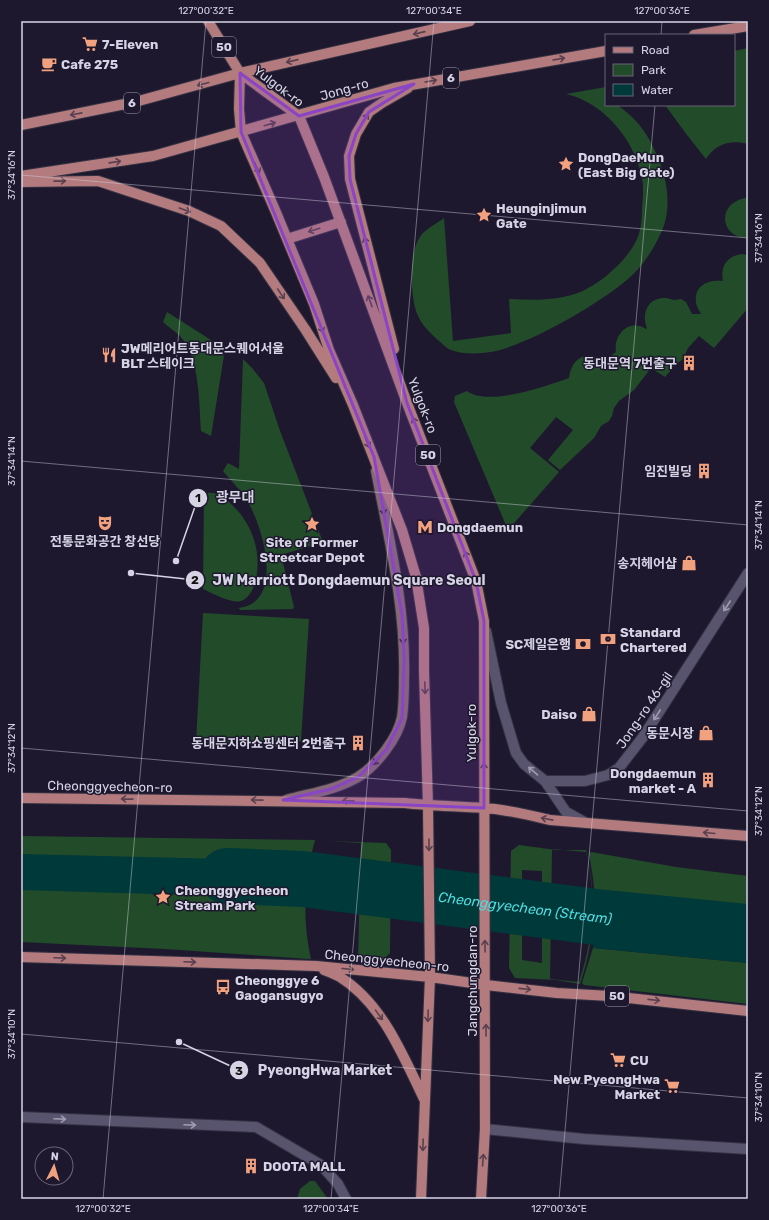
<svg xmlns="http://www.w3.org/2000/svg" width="769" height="1220" viewBox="0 0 769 1220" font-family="Rubik,'Noto Sans KR',sans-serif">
<rect width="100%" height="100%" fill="#1e182f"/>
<path fill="#224c29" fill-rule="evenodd" d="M748,48v96c-17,-5 -33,0 -42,15l-19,-24 -22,-30h69v-54z
M606,87v18c4,0 9,-1 12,1 2,1 5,3 7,5 14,11 23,24 30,40 12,25 18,56 6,82 -8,17 -19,34 -33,46 -31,26 -93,62 -132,72 -14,3 -32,4 -45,-1 -4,-1 -8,-6 -12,-9 -20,-18 -25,-27 -27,-55 0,-16 -1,-38 10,-52 6,-6 15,-11 22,-16l9,123 58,-8 -2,-34c23,1 44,2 66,-5 22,-7 51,-32 61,-53 5,-9 6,-22 6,-33 1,-8 1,-16 1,-24 -5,-40 -37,-81 -77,-90z
M745,198h3v40c-28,0 -32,-34 -3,-40z
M742,254l6,1v53l-34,40 -15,-12 -11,12 -5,11 -8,6 -10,12 -14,-9 -17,22 -15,11 -5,7 -2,8 -3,5 -8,5 -7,12 -34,32 -12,-10 25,-30 -17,-13 -26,31 29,24 -51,58 -54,-128 1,-6 12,-5c21,16 79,-5 102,-13 2,-19 17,-29 34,-17l13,-9c-3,-17 13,-34 30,-23l1,-1c-6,-14 1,-31 18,-30 4,0 7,2 10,2 2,0 4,-1 6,-1l5,3 6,12h9c-2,-4 -5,-8 -5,-12 -2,-17 13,-23 27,-21 -3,-15 4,-25 19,-27z
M167,312l58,37 -14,87 -10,-5c-2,-28 -1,-74 -21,-95 -5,-5 -12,-9 -17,-14z
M243,359l9,9 12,15 16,48 43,111 -42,13 13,52 -1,2 -53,1 -1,-2c5,-1 10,-2 14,-5 27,-19 8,-78 -5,-101 -6,-11 -17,-21 -25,-31l5,-8 11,6z
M207,493c9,-1 15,3 22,9 22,19 33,48 27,77 -2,8 -6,19 -15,22 -10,3 -29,-8 -38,-12l1,-94z
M203,613l106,6 -8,122 -18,6 -87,-5z
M21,836l294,4c-11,39 -13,80 -4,119h47l3,-116 -33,-2 58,2 5,7 -1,103 -7,7 -73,-1 -145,-10 -144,-7z
M519,845l37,5h30c10,48 10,87 -6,134l-24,-4 -41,-2 -6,-10 2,-117zM552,849l34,3c12,43 7,88 -7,130l-29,-3zM522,870l20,1v92l-20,-3z
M591,852l85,15 72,9v46l-152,-14 -3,-30 -4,-25z
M593,948l155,15v41l-164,-19 -2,-2z
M310,1181h5l13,18h-31l3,-10z"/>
<path fill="#00393a" d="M21,854l250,6 35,5 -3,36 -18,-3 -264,-8z
M596,908l152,14v41l-155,-15z"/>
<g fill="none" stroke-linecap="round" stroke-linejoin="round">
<path stroke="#00393a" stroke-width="56" id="s1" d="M227,876l76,3 293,38 152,15"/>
<defs>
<path id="street" d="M486,631l15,72 15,50 8,11 21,17h40l23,-6 11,-7 24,-31 105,-164
M545,781l21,31 20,11
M21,1117l235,10 65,38 17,19 8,15
M485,1129l99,10 164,10"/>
<path id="secondary" d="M286,800c25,-7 50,-10 72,-23 18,-11 40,-39 44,-60 2,-13 2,-27 2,-39 2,-70 -15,-139 -28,-207"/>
<path id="primary" d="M208,21l32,52 59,43 25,61 83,226 69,178 8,40 1,508 -4,70
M694,35l54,-9
M240,73l-1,36 2,23 34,78 39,94 15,46 24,55 49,125 14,47 8,51v43l4,135 2,171 -9,222
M21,125l114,-23 105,-29 230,-52
M21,176l132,-20 241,-68 212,-37
M21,182l77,-1 91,30 32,15 39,37 45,66 31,49
M287,239l54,-17
M394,349l-44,-170 -1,-23 7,-22 13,-22 13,-9 26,-15
M21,798l384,5c26,3 52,3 78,5 22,1 46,7 67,12l198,16
M21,957l295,9 114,11 56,8 71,8 53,3 138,15
M324,970c5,2 11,4 16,7 43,27 63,79 84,122"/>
</defs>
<use href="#street" stroke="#353243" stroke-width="12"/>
<use href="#secondary" stroke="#353243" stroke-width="12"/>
<use href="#primary" stroke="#353243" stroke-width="12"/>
<use href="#street" stroke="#59546e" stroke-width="10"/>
<use href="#secondary" stroke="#866876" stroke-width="10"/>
<use href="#primary" stroke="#b47b7e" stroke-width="10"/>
</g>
<defs><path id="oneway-shaft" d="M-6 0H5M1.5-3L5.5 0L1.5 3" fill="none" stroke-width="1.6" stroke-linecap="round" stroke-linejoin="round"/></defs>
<g stroke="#5a404f">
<use href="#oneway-shaft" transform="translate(419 33) rotate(167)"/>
<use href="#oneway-shaft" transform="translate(559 59) rotate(-10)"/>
<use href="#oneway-shaft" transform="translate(292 61) rotate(167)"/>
<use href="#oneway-shaft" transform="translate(431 81) rotate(-10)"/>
<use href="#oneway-shaft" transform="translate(203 84) rotate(165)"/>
<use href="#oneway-shaft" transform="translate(76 114) rotate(169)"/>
<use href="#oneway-shaft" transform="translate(365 119) rotate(-58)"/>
<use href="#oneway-shaft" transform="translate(270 124) rotate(-16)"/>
<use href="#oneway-shaft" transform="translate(115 162) rotate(-8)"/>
<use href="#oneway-shaft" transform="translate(257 168) rotate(66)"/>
<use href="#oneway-shaft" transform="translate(60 181) rotate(-1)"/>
<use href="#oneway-shaft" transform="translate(185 210) rotate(20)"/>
<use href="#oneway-shaft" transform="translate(314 230) rotate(162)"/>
<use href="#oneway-shaft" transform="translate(366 243) rotate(-104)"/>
<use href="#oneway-shaft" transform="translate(281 294) rotate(56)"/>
<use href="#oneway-shaft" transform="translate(370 301) rotate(-110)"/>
<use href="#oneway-shaft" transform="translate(321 327) rotate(71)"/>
<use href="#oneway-shaft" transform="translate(415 423) rotate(-111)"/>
<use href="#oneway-shaft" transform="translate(367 442) rotate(68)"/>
<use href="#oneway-shaft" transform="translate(467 557) rotate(-111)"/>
<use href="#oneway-shaft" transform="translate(425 688) rotate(88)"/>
<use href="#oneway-shaft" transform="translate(484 769) rotate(-90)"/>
<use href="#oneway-shaft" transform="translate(127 799) rotate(-179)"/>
<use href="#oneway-shaft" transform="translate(257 800) rotate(-179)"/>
<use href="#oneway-shaft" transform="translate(348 801) rotate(-179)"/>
<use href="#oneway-shaft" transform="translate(547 819) rotate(-169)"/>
<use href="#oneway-shaft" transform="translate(709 833) rotate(-175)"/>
<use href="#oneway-shaft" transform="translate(429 845) rotate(90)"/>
<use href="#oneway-shaft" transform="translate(485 946) rotate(-91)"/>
<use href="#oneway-shaft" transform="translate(60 958) rotate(2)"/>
<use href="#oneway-shaft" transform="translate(190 962) rotate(2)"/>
<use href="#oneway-shaft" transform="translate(348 969) rotate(5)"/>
<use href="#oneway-shaft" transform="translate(525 989) rotate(6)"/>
<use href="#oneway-shaft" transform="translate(654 1000) rotate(6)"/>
<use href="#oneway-shaft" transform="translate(379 1015) rotate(54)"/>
<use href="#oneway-shaft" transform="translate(428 1016) rotate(92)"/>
<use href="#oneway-shaft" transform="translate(486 1030) rotate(-90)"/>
<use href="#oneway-shaft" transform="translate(423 1145) rotate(92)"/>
<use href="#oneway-shaft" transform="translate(483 1160) rotate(-86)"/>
</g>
<g stroke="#382c41">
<use href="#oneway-shaft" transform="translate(383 509) rotate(80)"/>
<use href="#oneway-shaft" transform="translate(403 638) rotate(87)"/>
<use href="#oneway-shaft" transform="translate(377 760) rotate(131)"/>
</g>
<g stroke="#9e9aaf">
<use href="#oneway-shaft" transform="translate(727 606) rotate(123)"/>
<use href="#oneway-shaft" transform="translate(657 715) rotate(123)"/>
<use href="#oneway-shaft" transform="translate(533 771) rotate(-139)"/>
<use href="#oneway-shaft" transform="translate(60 1119) rotate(2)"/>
<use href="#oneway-shaft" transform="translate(190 1125) rotate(2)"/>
</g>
<path fill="#8945c5" fill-opacity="0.2" stroke="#8945c5" stroke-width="3" stroke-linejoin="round" d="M240,73l59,43 115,-32 -45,28 -13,22 -7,22 1,23 57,224 69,178 8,40v187l-201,-8 48,-11 27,-12 28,-27 16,-32 2,-60 -2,-43 -28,-158 -133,-325z"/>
<path fill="none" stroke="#d6d4e4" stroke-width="1" stroke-opacity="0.45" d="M661,35l1,-14M21,175l727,63M21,461l727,64M21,748l727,63M21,1034l727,64M103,1199l103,-1178M331,1199l103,-1178M559,1199l96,-1094"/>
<defs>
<symbol id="supermarket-bare" viewBox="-9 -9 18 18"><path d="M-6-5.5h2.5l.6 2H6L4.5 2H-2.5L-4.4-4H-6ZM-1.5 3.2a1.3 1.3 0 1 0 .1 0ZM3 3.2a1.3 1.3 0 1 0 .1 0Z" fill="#f2a17e" stroke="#1e182f" stroke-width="2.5" paint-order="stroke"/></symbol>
<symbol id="cafe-bare" viewBox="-9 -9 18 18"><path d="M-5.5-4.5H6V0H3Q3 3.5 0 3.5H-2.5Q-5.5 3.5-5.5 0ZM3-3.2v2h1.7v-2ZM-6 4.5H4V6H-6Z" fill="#f2a17e" stroke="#1e182f" stroke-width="2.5" paint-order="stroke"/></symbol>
<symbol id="sight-bare" viewBox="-9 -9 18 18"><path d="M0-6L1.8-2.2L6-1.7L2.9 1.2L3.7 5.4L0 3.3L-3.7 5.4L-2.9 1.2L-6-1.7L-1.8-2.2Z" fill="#f2a17e" stroke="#1e182f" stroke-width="2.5" paint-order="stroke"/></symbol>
<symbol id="restaurant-bare" viewBox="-9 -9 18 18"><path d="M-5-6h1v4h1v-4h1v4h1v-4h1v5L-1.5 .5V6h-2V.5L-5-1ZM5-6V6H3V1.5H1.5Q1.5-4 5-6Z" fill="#f2a17e" stroke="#1e182f" stroke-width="2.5" paint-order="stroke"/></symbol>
<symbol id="building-bare" viewBox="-9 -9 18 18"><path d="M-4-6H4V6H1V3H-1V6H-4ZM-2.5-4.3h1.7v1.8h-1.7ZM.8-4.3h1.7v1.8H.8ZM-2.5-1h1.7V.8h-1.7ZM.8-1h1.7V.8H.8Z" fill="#f2a17e" stroke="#1e182f" stroke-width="2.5" paint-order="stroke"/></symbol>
<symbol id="theatre-bare" viewBox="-9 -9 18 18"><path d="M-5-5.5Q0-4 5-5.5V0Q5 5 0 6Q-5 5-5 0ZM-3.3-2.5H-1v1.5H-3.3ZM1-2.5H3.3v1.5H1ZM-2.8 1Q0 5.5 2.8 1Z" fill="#f2a17e" stroke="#1e182f" stroke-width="2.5" paint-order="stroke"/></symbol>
<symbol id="metro-bare" viewBox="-9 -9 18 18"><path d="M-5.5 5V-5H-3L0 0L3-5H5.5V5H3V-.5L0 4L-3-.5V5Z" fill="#f2a17e" stroke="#1e182f" stroke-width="2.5" paint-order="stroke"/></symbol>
<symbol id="shop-bare" viewBox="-9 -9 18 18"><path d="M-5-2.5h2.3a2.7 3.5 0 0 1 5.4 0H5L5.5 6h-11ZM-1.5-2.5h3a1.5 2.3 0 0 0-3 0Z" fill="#f2a17e" stroke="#1e182f" stroke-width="2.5" paint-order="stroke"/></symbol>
<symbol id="bank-bare" viewBox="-9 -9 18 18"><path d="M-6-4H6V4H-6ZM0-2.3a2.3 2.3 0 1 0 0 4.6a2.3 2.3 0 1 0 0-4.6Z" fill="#f2a17e" stroke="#1e182f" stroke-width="2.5" paint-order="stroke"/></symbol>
<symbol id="bus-bare" viewBox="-9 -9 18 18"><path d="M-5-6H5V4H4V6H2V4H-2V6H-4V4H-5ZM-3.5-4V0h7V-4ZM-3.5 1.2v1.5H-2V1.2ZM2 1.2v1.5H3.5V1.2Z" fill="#f2a17e" stroke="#1e182f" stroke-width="2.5" paint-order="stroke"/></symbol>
</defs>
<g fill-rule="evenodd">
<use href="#supermarket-bare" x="79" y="33" width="22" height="22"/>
<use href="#cafe-bare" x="38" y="53" width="22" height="22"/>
<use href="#sight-bare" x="555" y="153" width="22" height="22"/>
<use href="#sight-bare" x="473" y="204" width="22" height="22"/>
<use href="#restaurant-bare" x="98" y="344" width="22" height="22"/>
<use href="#building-bare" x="678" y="352" width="22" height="22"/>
<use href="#building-bare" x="693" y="460" width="22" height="22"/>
<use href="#theatre-bare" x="94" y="512" width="22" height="22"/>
<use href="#sight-bare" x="301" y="513" width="22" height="22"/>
<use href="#metro-bare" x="414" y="516" width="22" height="22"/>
<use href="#shop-bare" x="678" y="552" width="22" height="22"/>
<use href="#bank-bare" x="597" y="628" width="22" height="22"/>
<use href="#bank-bare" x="572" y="633" width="22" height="22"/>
<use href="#shop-bare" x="578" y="703" width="22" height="22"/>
<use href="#shop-bare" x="695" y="722" width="22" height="22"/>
<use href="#building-bare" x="347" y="732" width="22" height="22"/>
<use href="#building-bare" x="697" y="769" width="22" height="22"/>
<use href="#sight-bare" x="152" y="886" width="22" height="22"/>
<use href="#bus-bare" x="212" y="976" width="22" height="22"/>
<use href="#supermarket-bare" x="607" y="1049" width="22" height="22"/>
<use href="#supermarket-bare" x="661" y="1075" width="22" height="22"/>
<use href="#building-bare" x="240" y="1155" width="22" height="22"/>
</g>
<g text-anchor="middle" stroke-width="3" stroke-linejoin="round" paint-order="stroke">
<g fill="#1e182f" stroke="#9f9cae" stroke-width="1">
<rect x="212" y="37" width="24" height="20" rx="3"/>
<rect x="443" y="68" width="16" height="20" rx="3"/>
<rect x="124" y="93" width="16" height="20" rx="3"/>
<rect x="416" y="445" width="24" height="20" rx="3"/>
<rect x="605" y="986" width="24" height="20" rx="3"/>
</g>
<g font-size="12" font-weight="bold" fill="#d6d4e4">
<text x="224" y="51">50</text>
<text x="451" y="82">6</text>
<text x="132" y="107">6</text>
<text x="428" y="459">50</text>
<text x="617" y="1000">50</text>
</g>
<g font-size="13" font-weight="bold" fill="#d6d4e4" stroke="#1e182f" text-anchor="start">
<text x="102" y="49">7-Eleven</text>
<text x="61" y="69">Cafe 275</text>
<text x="578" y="162">DongDaeMun<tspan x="578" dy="15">(East Big Gate)</tspan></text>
<text x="496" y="213">Heunginjimun<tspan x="496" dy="15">Gate</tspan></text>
<text x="121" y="353">JW메리어트동대문스퀘어서울<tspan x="121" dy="15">BLT 스테이크</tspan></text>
<text x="677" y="368" text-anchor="end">동대문역 7번출구</text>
<text x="692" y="476" text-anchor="end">임진빌딩</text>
<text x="437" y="532">Dongdaemun</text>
<text x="105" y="546" text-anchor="middle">전통문화공간 창선당</text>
<text x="312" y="547" text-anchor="middle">Site of Former<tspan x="312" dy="15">Streetcar Depot</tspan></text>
<text x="677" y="568" text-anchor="end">송지헤어샵</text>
<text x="620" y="637">Standard<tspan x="620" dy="15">Chartered</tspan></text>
<text x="571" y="649" text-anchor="end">SC제일은행</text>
<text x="577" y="719" text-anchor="end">Daiso</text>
<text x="694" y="738" text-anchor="end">동문시장</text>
<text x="346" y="748" text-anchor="end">동대문지하쇼핑센터 2번출구</text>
<text x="696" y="778" text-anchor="end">Dongdaemun<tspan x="696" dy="15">market - A</tspan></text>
<text x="175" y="895">Cheonggyecheon<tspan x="175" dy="15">Stream Park</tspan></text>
<text x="235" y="985">Cheonggye 6<tspan x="235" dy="15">Gaogansugyo</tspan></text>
<text x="630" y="1065">CU</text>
<text x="660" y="1084" text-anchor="end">New PyeongHwa<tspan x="660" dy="15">Market</tspan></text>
<text x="263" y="1171">DOOTA MALL</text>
</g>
<g font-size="13" fill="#d6d4e4" stroke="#1e182f">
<text transform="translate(279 86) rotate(37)" y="5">Yulgok-ro</text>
<text transform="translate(344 89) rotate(-16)" y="5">Jong-ro</text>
<text transform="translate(423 405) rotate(69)" y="5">Yulgok-ro</text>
<text transform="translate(644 710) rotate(-56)" y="5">Jong-ro 46-gil</text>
<text transform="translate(471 733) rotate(-90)" y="5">Yulgok-ro</text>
<text transform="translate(110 786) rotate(1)" y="5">Cheonggyecheon-ro</text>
<text transform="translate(387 960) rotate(6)" y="5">Cheonggyecheon-ro</text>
<text transform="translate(472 981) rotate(-90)" y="5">Jangchungdan-ro</text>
</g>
<g font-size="14" font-style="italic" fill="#4fdbdf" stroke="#1e182f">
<text dy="5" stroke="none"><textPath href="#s1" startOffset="300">Cheonggyecheon (Stream)</textPath></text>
</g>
</g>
<path fill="none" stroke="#d6d4e4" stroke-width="1.5" d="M176 561L198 498M131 573L195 580M179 1042L239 1070"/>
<g fill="#d6d4e4" stroke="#1e182f" stroke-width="1.5">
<circle cx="176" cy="561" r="4"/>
<circle cx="131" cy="573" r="4"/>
<circle cx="179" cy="1042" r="4"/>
<circle cx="198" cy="498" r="10"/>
<circle cx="195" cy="580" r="10"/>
<circle cx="239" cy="1070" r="10"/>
</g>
<g font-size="12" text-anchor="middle" font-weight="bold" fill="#111">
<text x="198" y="502">1</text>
<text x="195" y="584">2</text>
<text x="239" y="1075">3</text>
</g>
<g font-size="14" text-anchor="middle" font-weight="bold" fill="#d6d4e4" stroke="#1e182f" stroke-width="3" stroke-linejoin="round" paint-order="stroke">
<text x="235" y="502">광무대</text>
<text x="349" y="585">JW Marriott Dongdaemun Square Seoul</text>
<text x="325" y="1075">PyeongHwa Market</text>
</g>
<rect width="769" height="1220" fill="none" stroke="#1e182f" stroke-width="44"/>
<rect x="605" y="34" width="130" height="72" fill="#1e182f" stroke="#686377"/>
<rect x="613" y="47" width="20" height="6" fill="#b47b7e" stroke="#686377"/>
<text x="641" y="54" font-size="12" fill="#d6d4e4">Road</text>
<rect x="613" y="64" width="20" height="12" fill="#224c29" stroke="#686377"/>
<text x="641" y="74" font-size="12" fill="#d6d4e4">Park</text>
<rect x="613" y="84" width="20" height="12" fill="#00393a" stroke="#686377"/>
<text x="641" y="94" font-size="12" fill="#d6d4e4">Water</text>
<g transform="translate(54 1166) rotate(5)"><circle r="19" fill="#1e182f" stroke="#686377"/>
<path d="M0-3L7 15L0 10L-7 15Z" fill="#f2a17e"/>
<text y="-6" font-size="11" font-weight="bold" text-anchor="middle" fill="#d6d4e4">N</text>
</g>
<rect x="22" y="22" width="725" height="1176" fill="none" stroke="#d6d4e4" stroke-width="1.5"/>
<g font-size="10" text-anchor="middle" fill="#d6d4e4">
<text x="206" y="14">127°00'32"E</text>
<text x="434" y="14">127°00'34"E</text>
<text x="662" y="14">127°00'36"E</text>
<text transform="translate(11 175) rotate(-90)" y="4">37°34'16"N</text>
<text transform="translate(758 238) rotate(-90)" y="4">37°34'16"N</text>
<text transform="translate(11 461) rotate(-90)" y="4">37°34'14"N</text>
<text transform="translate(758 525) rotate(-90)" y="4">37°34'14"N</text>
<text transform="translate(11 748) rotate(-90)" y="4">37°34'12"N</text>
<text transform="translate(758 811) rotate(-90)" y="4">37°34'12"N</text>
<text transform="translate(11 1034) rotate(-90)" y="4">37°34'10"N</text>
<text transform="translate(758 1097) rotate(-90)" y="4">37°34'10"N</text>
<text x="103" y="1212">127°00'32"E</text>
<text x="331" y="1212">127°00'34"E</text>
<text x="559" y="1212">127°00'36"E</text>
</g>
</svg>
